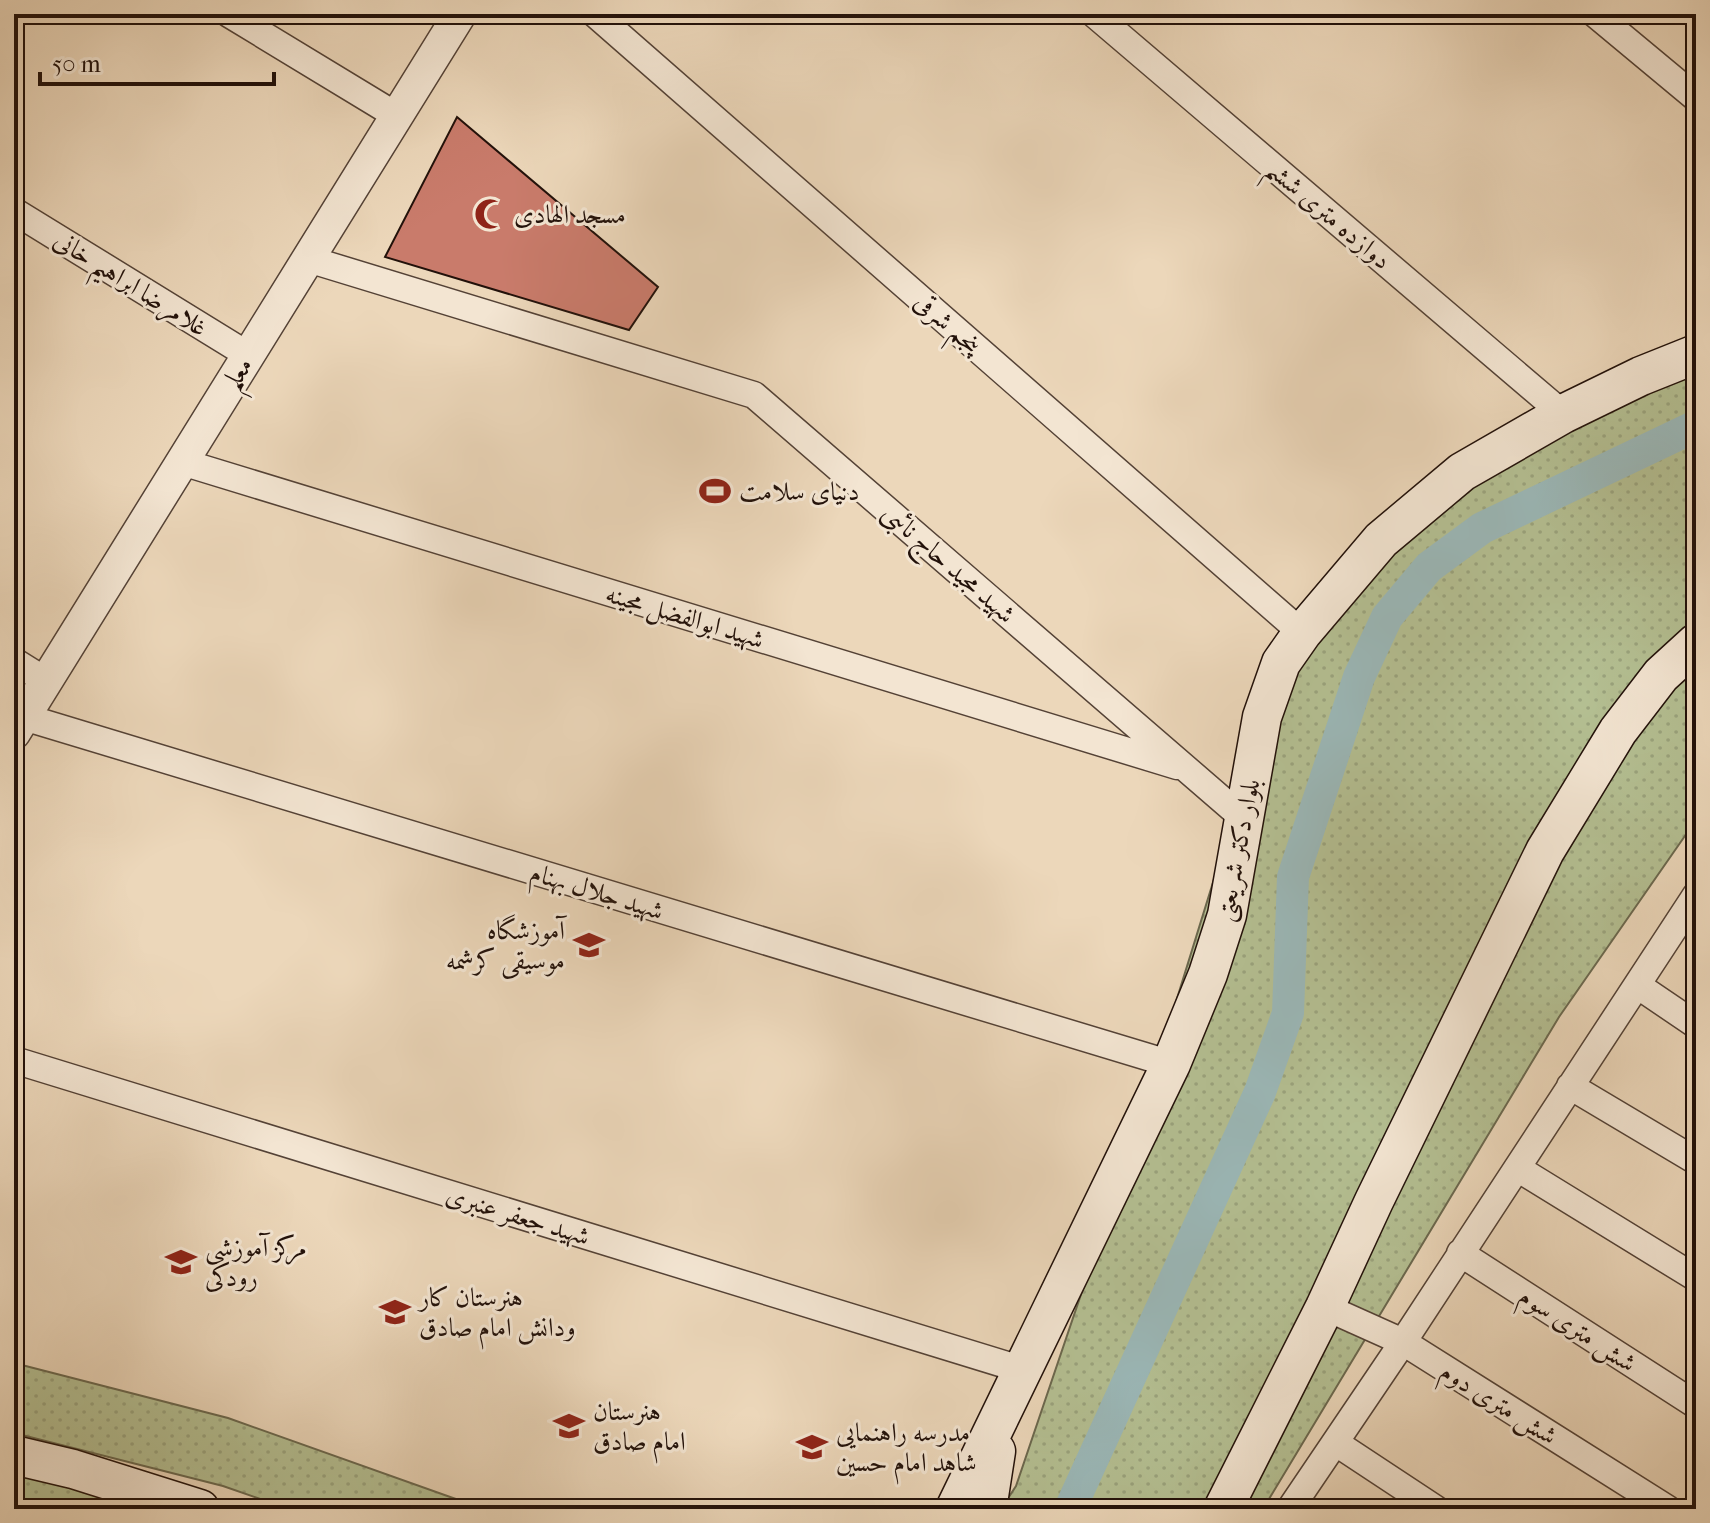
<svg xmlns="http://www.w3.org/2000/svg" width="1710" height="1523" viewBox="0 0 1710 1523" font-family="'IM FELL French Canon',Amiri,serif">
<defs>
<pattern id="grass-dots" width="8" height="8" patternUnits="userSpaceOnUse" patternTransform="scale(2)"><rect width="8" height="8" fill="#b4bf92"/><path d="M2 2h.1M6 6h.1" fill="none" stroke="#9aa37d" stroke-width="1.8" stroke-linecap="round"/></pattern>
</defs>
<rect width="100%" height="100%" fill="#ecd7ba"/>
<filter id="stains"><feTurbulence type="fractalNoise" baseFrequency=".0025" numOctaves="4"/><feColorMatrix values="0 0 0 0 .2 0 0 0 0 .09 0 0 0 0 .02 0 0 0 .5 -.17"/></filter>
<radialGradient id="worn" r=".72"><stop offset=".6" stop-color="#630" stop-opacity="0"/><stop offset="1" stop-color="#630" stop-opacity=".3"/></radialGradient>
<path fill="url(#grass-dots)" stroke="#6b684e" stroke-width="2" d="M1696,365v455l-137,197 -296,492h-262l15,-23 115,-339 150,-484 211,-209z
M14,1363l214,55 256,91h-195l-66,-23 -209,-53z
M14,1470l138,39h-119l-19,-5z"/>
<g fill="none" stroke-linecap="round" stroke-linejoin="round">
<path stroke="#9bb8b8" stroke-width="32" d="M1070,1509l190,-417 28,-79 5,-136 66,-200 28,-60 42,-50 53,-39 214,-102"/>
</g>
<path fill="#c97b6b" stroke="#22110a" stroke-width="2" d="M457,117l201,170 -29,43 -244,-73z"/>
<g fill="none" stroke-linecap="round" stroke-linejoin="round">
<defs>
<path id="minor" d="M229,14l168,102
M595,14l707,619
M1094,14l469,400
M1595,14l101,84
M14,211l234,144
M308,259l446,136 488,422
M182,462l995,304
M14,661l32,20
M24,717l1147,347
M1637,985l59,40
M14,1060l1009,310
M1570,1086l126,75
M1517,1168l179,110
M1460,1253l236,152
M1325,1307l78,35 265,167
M1336,1443l100,66
M1290,1509l113,-167 293,-447"/>
<path id="tertiary" d="M14,733l446,-719"/>
<path id="secondary" d="M14,1455l59,14 127,40
M955,1509l216,-445 37,-90 19,-59 35,-198 19,-54 21,-30 79,-93 81,-68 101,-58 78,-38 55,-22
M987,1509l9,-58
M1223,1509l102,-202 49,-106 171,-350 73,-120 43,-56 35,-32"/>
</defs>
<use href="#minor" stroke="#544236" stroke-width="29"/>
<use href="#tertiary" stroke="#544236" stroke-width="35"/>
<use href="#secondary" stroke="#22110a" stroke-width="41"/>
<use href="#minor" stroke="#f3e5d2" stroke-width="26"/>
<use href="#tertiary" stroke="#f3e5d2" stroke-width="32"/>
<use href="#secondary" stroke="#f3e5d2" stroke-width="38"/>
</g>
<defs>
<symbol id="mosque-bare" viewBox="-9 -9 18 18"><path d="M3.5-4.9A6 6 0 1 0 3.5 4.9A5 5 0 1 1 3.5-4.9Z" fill="#8f2418" stroke="#f3e5d2" stroke-width="2.5" paint-order="stroke"/></symbol>
<symbol id="stadium-bare" viewBox="-9 -9 18 18"><path d="M0-5a6.5 5 0 1 0 0 10a6.5 5 0 1 0 0-10ZM-3.5-1.8h7v3.6h-7Z" fill="#8f2418" stroke="#f3e5d2" stroke-width="2.5" paint-order="stroke"/></symbol>
<symbol id="school-bare" viewBox="-9 -9 18 18"><path d="M0-5L7-2L0 1L-7-2ZM-4 1L0 2.5L4 1V4Q0 6-4 4Z" fill="#8f2418" stroke="#f3e5d2" stroke-width="2.5" paint-order="stroke"/></symbol>
</defs>
<g fill-rule="evenodd">
<use href="#mosque-bare" x="468" y="192" width="44" height="44"/>
<use href="#stadium-bare" x="693" y="469" width="44" height="44"/>
<use href="#school-bare" x="567" y="923" width="44" height="44"/>
<use href="#school-bare" x="159" y="1240" width="44" height="44"/>
<use href="#school-bare" x="373" y="1290" width="44" height="44"/>
<use href="#school-bare" x="547" y="1404" width="44" height="44"/>
<use href="#school-bare" x="790" y="1425" width="44" height="44"/>
</g>
<g text-anchor="middle" stroke-width="6" stroke-linejoin="round" paint-order="stroke">
<g font-size="26" fill="#22110a" stroke="#f3e5d2" text-anchor="start">
<text x="514" y="223">مسجد الهادی</text>
<text x="739" y="500">دنیای سلامت</text>
<text x="565" y="939" text-anchor="end">آموزشگاه<tspan x="565" dy="30">موسیقی کرشمه</tspan></text>
<text x="205" y="1256">مرکز آموزشی<tspan x="205" dy="30">رودکی</tspan></text>
<text x="419" y="1306">هنرستان کار<tspan x="419" dy="30">ودانش امام صادق</tspan></text>
<text x="593" y="1420">هنرستان<tspan x="593" dy="30">امام صادق</tspan></text>
<text x="836" y="1441">مدرسه راهنمایی<tspan x="836" dy="30">شاهد امام حسین</tspan></text>
</g>
<g font-size="26" fill="#22110a" stroke="#f3e5d2">
<text transform="translate(1329 214) rotate(40)" y="9">دوازده متری ششم</text>
<text transform="translate(131 283) rotate(32)" y="9">غلامرضا ابراهیم خانی</text>
<text transform="translate(948 323) rotate(41)" y="9">پنجم شرقی</text>
<text transform="translate(237 373) rotate(-58)" y="9">معلم</text>
<text transform="translate(949 563) rotate(41)" y="9">شهید مجید حاج نائبی</text>
<text transform="translate(685 616) rotate(17)" y="9">شهید ابوالفضل مجینه</text>
<text transform="translate(1237 850) rotate(-79)" y="9">بلوار دکتر شریعتی</text>
<text transform="translate(597 891) rotate(17)" y="9">شهید جلال بهنام</text>
<text transform="translate(518 1215) rotate(17)" y="9">شهید جعفر عنبری</text>
<text transform="translate(1578 1329) rotate(33)" y="9">شش متری سوم</text>
<text transform="translate(1499 1403) rotate(32)" y="9">شش متری دوم</text>
</g>
</g>
<rect width="1710" height="1523" fill="none" stroke="#ecd7ba" stroke-width="48"/>
<rect x="16" y="16" width="1678" height="1491" fill="none" stroke="#22110a" stroke-width="4"/>
<rect x="24" y="24" width="1662" height="1475" fill="none" stroke="#22110a" stroke-width="2"/>
<path d="M40 72v12h234v-12" fill="none" stroke="#22110a" stroke-width="4"/>
<text x="52" y="72" font-size="24" fill="#22110a" stroke="#f3e5d2" stroke-width="6" paint-order="stroke">50 m</text>
<rect width="100%" height="100%" filter="url(#stains)"/>
<rect width="100%" height="100%" fill="url(#worn)"/>
</svg>
